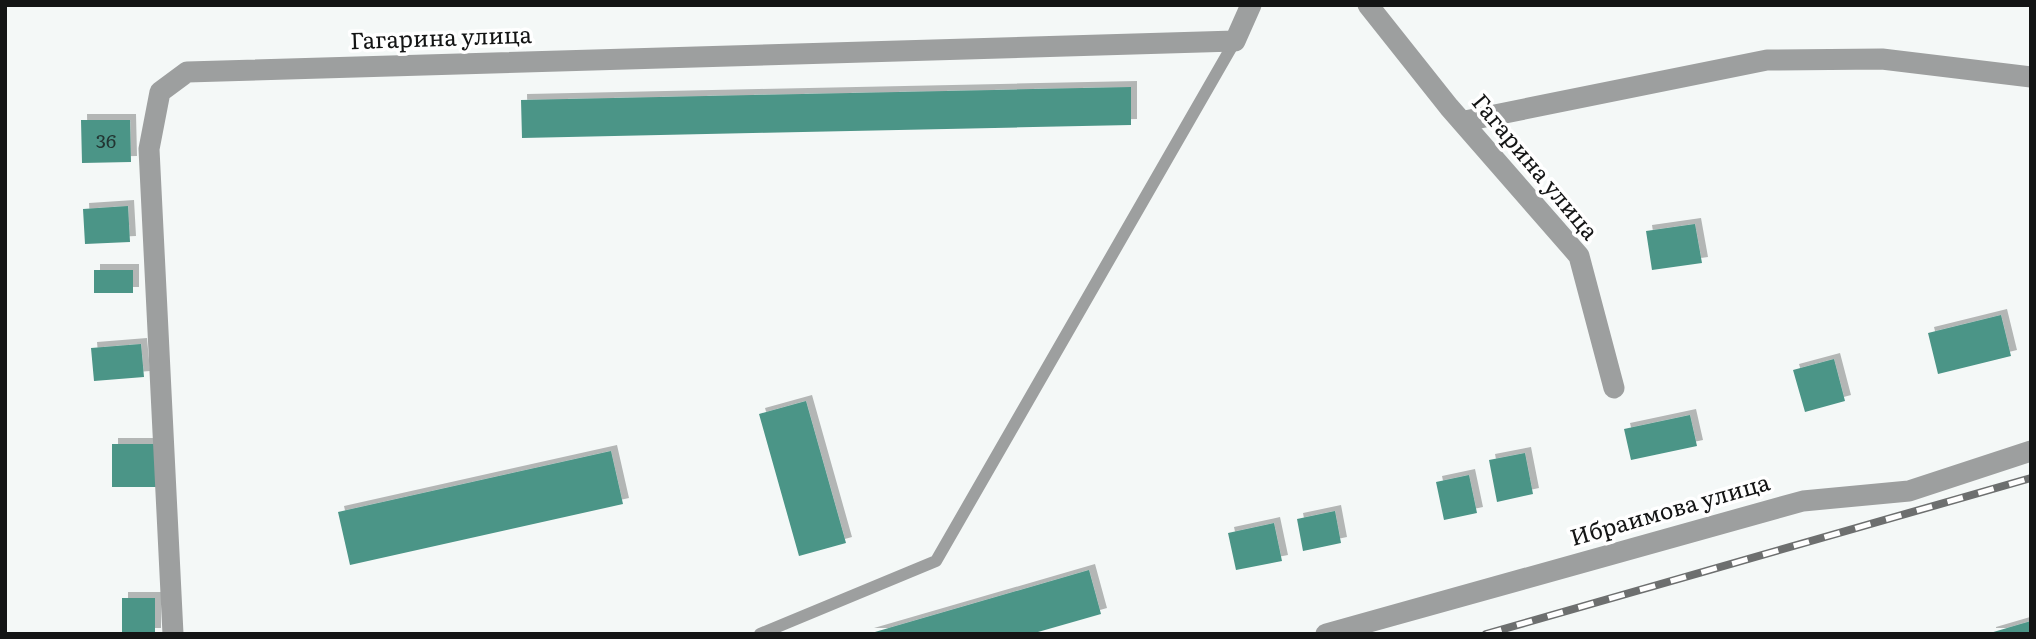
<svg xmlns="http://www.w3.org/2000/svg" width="2036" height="639" viewBox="0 0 2036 639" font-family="Literata,serif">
<defs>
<filter id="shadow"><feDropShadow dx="6" dy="-6" stdDeviation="0" flood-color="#0004"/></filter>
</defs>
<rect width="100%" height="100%" fill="#f4f8f7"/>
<path fill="#4c9587" filter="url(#shadow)" d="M1131,87v38l-609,13 -1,-38z
M81,120h49l1,42 -49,1z
M128,206l2,36 -45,2 -2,-35z
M1695,224l7,39 -50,7 -6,-39z
M94,270h39v23h-39z
M2001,315l10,41 -73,18 -10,-41z
M141,344l3,33 -50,4 -3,-33z
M1834,359l11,42 -40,11 -12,-42z
M806,401l40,142 -47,13 -40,-142z
M1690,415l7,31 -66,14 -7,-31z
M112,444h46v43h-46z
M611,451l12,53 -273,61 -12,-53z
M1525,453l8,41 -36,8 -8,-42z
M1469,475l8,38 -33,7 -8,-38z
M1335,511l6,32 -38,8 -6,-32z
M1274,523l8,38 -46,9 -8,-37z
M1089,570l12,44 -70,20h-163z
M122,598h33v36h-33z
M2031,621v13h-41v-1z"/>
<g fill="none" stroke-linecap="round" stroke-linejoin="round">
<path stroke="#9d9f9f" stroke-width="12" d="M760,634l176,-73 299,-520"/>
<path stroke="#9d9f9f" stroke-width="21" d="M1368,5l81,102 130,149 35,132
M1465,121l302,-61 115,-1 149,18
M173,634l-24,-485 11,-57 27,-20 1048,-31 16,-36
M1326,634l477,-133 106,-10 122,-40"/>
<defs>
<path id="rail" d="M1486,634l545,-156"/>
</defs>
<use href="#rail" stroke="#6d6f6f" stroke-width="8"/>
<use href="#rail" stroke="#fff" stroke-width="5" stroke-dasharray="16" stroke-linecap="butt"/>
</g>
<g text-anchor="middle" stroke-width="7" stroke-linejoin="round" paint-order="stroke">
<g font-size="19" fill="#223532">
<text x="106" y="148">36</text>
</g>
<g font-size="23" fill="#141515" stroke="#fff">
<text transform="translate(441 38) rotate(-2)" y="8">Гагарина улица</text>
<text transform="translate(1535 167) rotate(50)" y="8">Гагарина улица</text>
<text transform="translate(1670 510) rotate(-16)" y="8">Ибраимова улица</text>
</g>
</g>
<rect width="2036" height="639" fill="none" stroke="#141515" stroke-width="14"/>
</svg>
